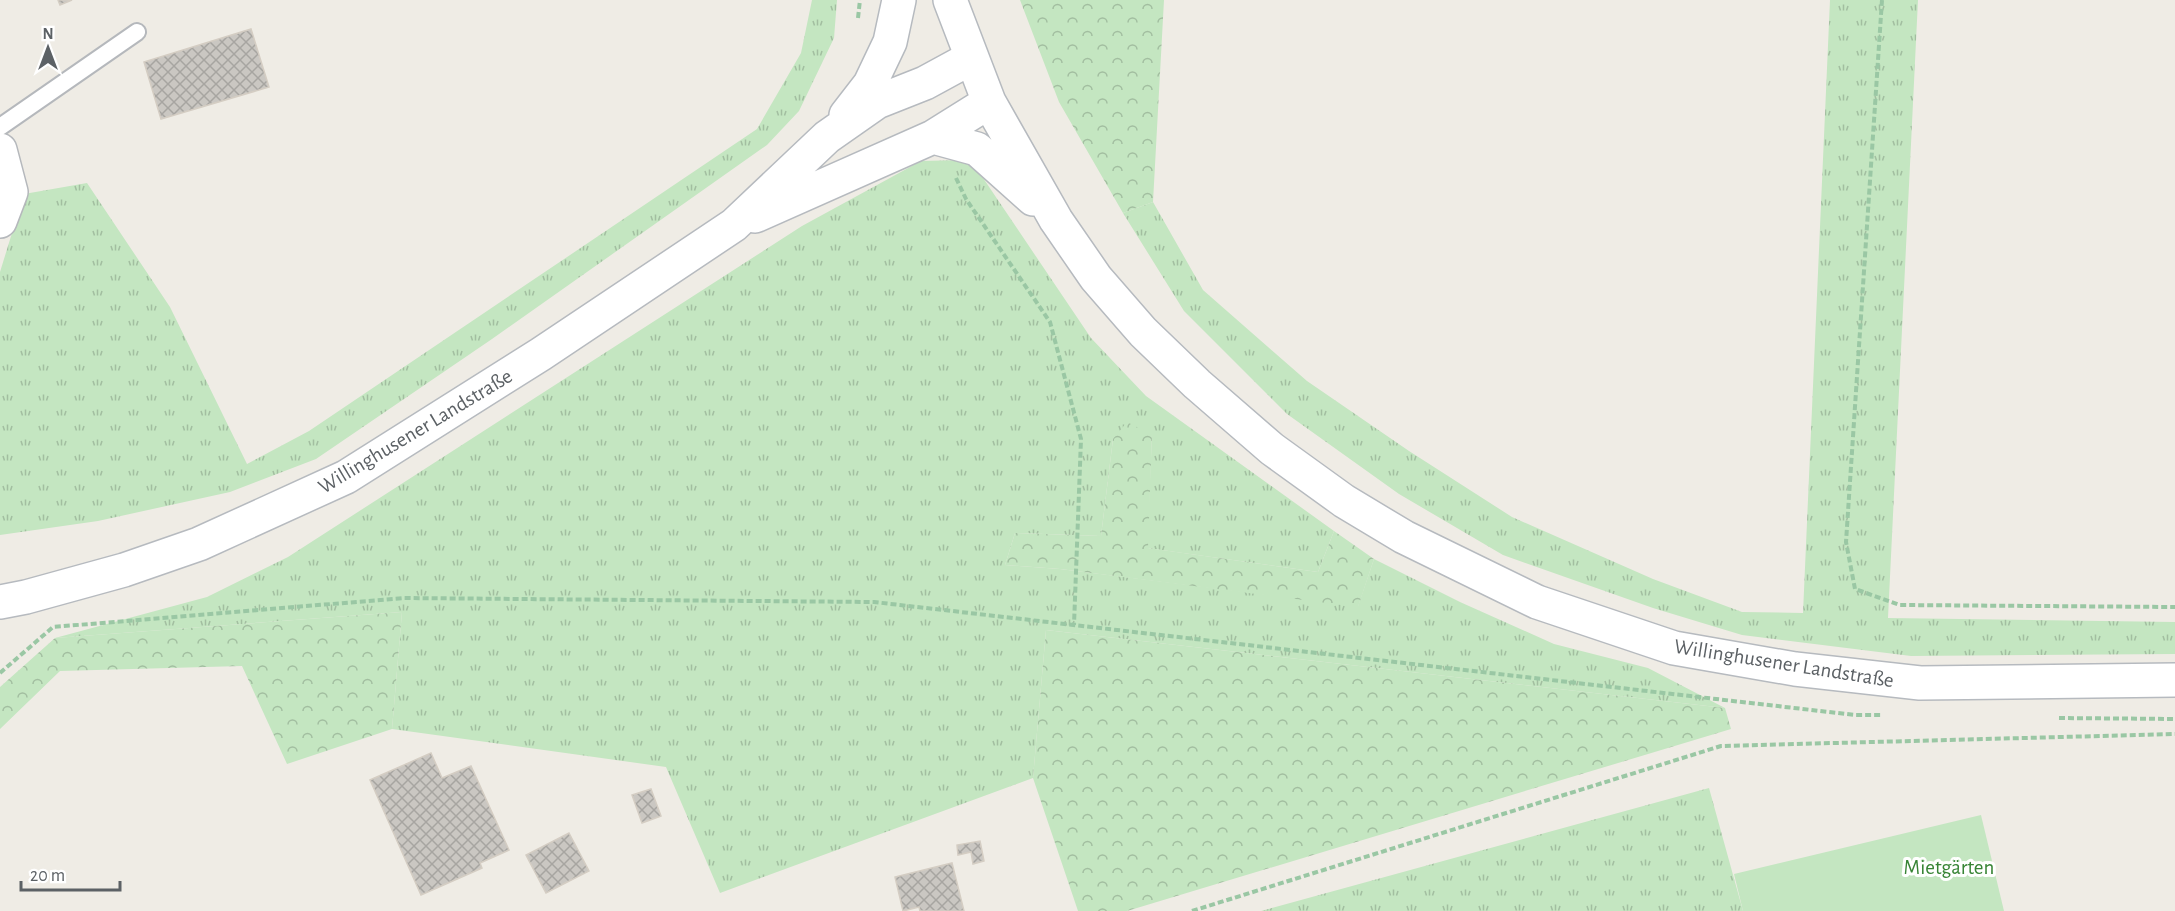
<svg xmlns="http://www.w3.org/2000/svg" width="2175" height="911" viewBox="0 0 2175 911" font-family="'Alegreya Sans',sans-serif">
<defs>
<pattern id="grass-tufts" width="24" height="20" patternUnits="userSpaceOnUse" patternTransform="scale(1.5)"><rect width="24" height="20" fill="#c4e6c1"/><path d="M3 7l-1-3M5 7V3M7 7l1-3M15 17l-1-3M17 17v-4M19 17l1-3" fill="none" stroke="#a2bea0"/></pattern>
<pattern id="forest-crowns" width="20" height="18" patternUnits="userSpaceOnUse" patternTransform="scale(1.5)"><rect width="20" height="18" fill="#c4e6c1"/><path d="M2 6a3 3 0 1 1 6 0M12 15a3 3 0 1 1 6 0" fill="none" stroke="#a2bea0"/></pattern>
<pattern id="building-cross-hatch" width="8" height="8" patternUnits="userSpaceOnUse" patternTransform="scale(1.5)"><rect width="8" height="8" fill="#cac7c2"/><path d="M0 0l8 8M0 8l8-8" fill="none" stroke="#a7a5a1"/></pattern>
</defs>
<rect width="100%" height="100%" fill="#efece5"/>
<path fill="url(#grass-tufts)" d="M812,0h25l-3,38 -35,73 -32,34 -275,194 -176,120 -86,33 -132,29 -98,14v-263l24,-78 63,-11 83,124 77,157 62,-33 448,-302 44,-76z
M1830,0h88l-30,618 287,4v32l-264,2 -169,-21 -89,-27 -150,-53 -104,-61 -112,-80 -103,-103 -61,-98 30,-11 50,88 104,91 102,70 103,66 141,62 89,33 61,1z
M962,160l17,12 112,166 55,58 188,135 -16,41 -171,-24 5,-113 -39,4 -12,97 -86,-3 -10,32 55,4 298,37 16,-47 86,43 94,42 94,24 77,40 -679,-78 -13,148 -313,115 -54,-126 -274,-38 10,-117 -347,26 152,-41 81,-40 514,-331 119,-65z
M1709,788l34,123h-482z"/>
<path fill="url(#forest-crowns)" d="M1020,0h144l-11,202 -30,11 -64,-111z
M1127,422l25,13 -4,113 170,24 16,-41 40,28 -16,48 -298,-38 -55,-4 10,-32 86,3 12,-97z
M402,612l-10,117 -105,35 -45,-98 -182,5 -60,58v-42l55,-49z
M1046,630l679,78 6,21 -604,182h-49l-45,-133z"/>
<path fill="#c4e6c1" d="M1981,815l23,96h-261l-9,-37z"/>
<path fill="url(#building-cross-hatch)" stroke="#d4cdc3" stroke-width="1.5" d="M58,0h14l-12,5z
M251,29l18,58 -108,32 -17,-57z
M431,753l11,25 29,-12 38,84 -29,13 2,5 -61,27 -51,-115z
M651,789l10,27 -19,7 -10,-28z
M569,833l20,38 -43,22 -20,-38z
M980,841l4,20 -11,3 -2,-12 -13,3 -1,-10z
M952,863l12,48h-44l-1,-4 -16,4 -8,-34z"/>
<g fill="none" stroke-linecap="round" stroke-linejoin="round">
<defs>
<path id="service" d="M0,127l137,-95"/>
<path id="minor" d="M0,150l11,42 -11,29"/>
<path id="secondary" d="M950,0l39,102 67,118 40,58 47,54 54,52 75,65 72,52 60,36 133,65 137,46 121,21 125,14 255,-3
M846,115l24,-31 20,-42 9,-42
M933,137l44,12 56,50
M755,216l178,-79 56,-35
M0,602l26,-5 98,-27 75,-26 147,-67 195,-123 193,-129 93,-88 50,-35 48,-19 46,-25"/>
</defs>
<use href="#service" stroke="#b5b8bc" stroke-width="20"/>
<use href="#minor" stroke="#b5b8bc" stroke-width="36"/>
<use href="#secondary" stroke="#b6babf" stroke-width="36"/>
<path stroke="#9ac7a4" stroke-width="4" stroke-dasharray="6 3" stroke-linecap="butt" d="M1882,0l-36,542 9,47 45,16 275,2
M858,18l2,-18
M956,178l10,21 84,123 31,117 -7,186
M0,673l53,-46 351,-29 470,4 981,113h28
M2059,718l116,1
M1192,911l529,-165 454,-12"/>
<use href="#service" stroke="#fff" stroke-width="16"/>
<use href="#minor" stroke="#fff" stroke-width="33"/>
<use href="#secondary" stroke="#fff" stroke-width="33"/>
</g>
<g text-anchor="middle" stroke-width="6" stroke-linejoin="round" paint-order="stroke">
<g font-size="21" fill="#5c6165" stroke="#fff">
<text transform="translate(415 431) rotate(-31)" y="7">Willinghusener Landstraße</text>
<text transform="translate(1784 663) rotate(9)" y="7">Willinghusener Landstraße</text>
</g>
<g font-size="21" fill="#378435" stroke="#fff">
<text x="1949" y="874">Mietgärten</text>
</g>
</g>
<g transform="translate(48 48)" stroke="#ffffff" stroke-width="4.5" paint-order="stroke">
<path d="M0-4.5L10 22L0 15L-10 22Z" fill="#5c6165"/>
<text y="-9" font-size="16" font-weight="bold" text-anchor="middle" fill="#5c6165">N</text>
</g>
<path d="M21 881v9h99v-9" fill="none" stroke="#5c6165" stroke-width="3"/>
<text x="30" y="881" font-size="18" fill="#5c6165" stroke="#ffffff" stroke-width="4.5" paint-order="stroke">20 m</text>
</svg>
